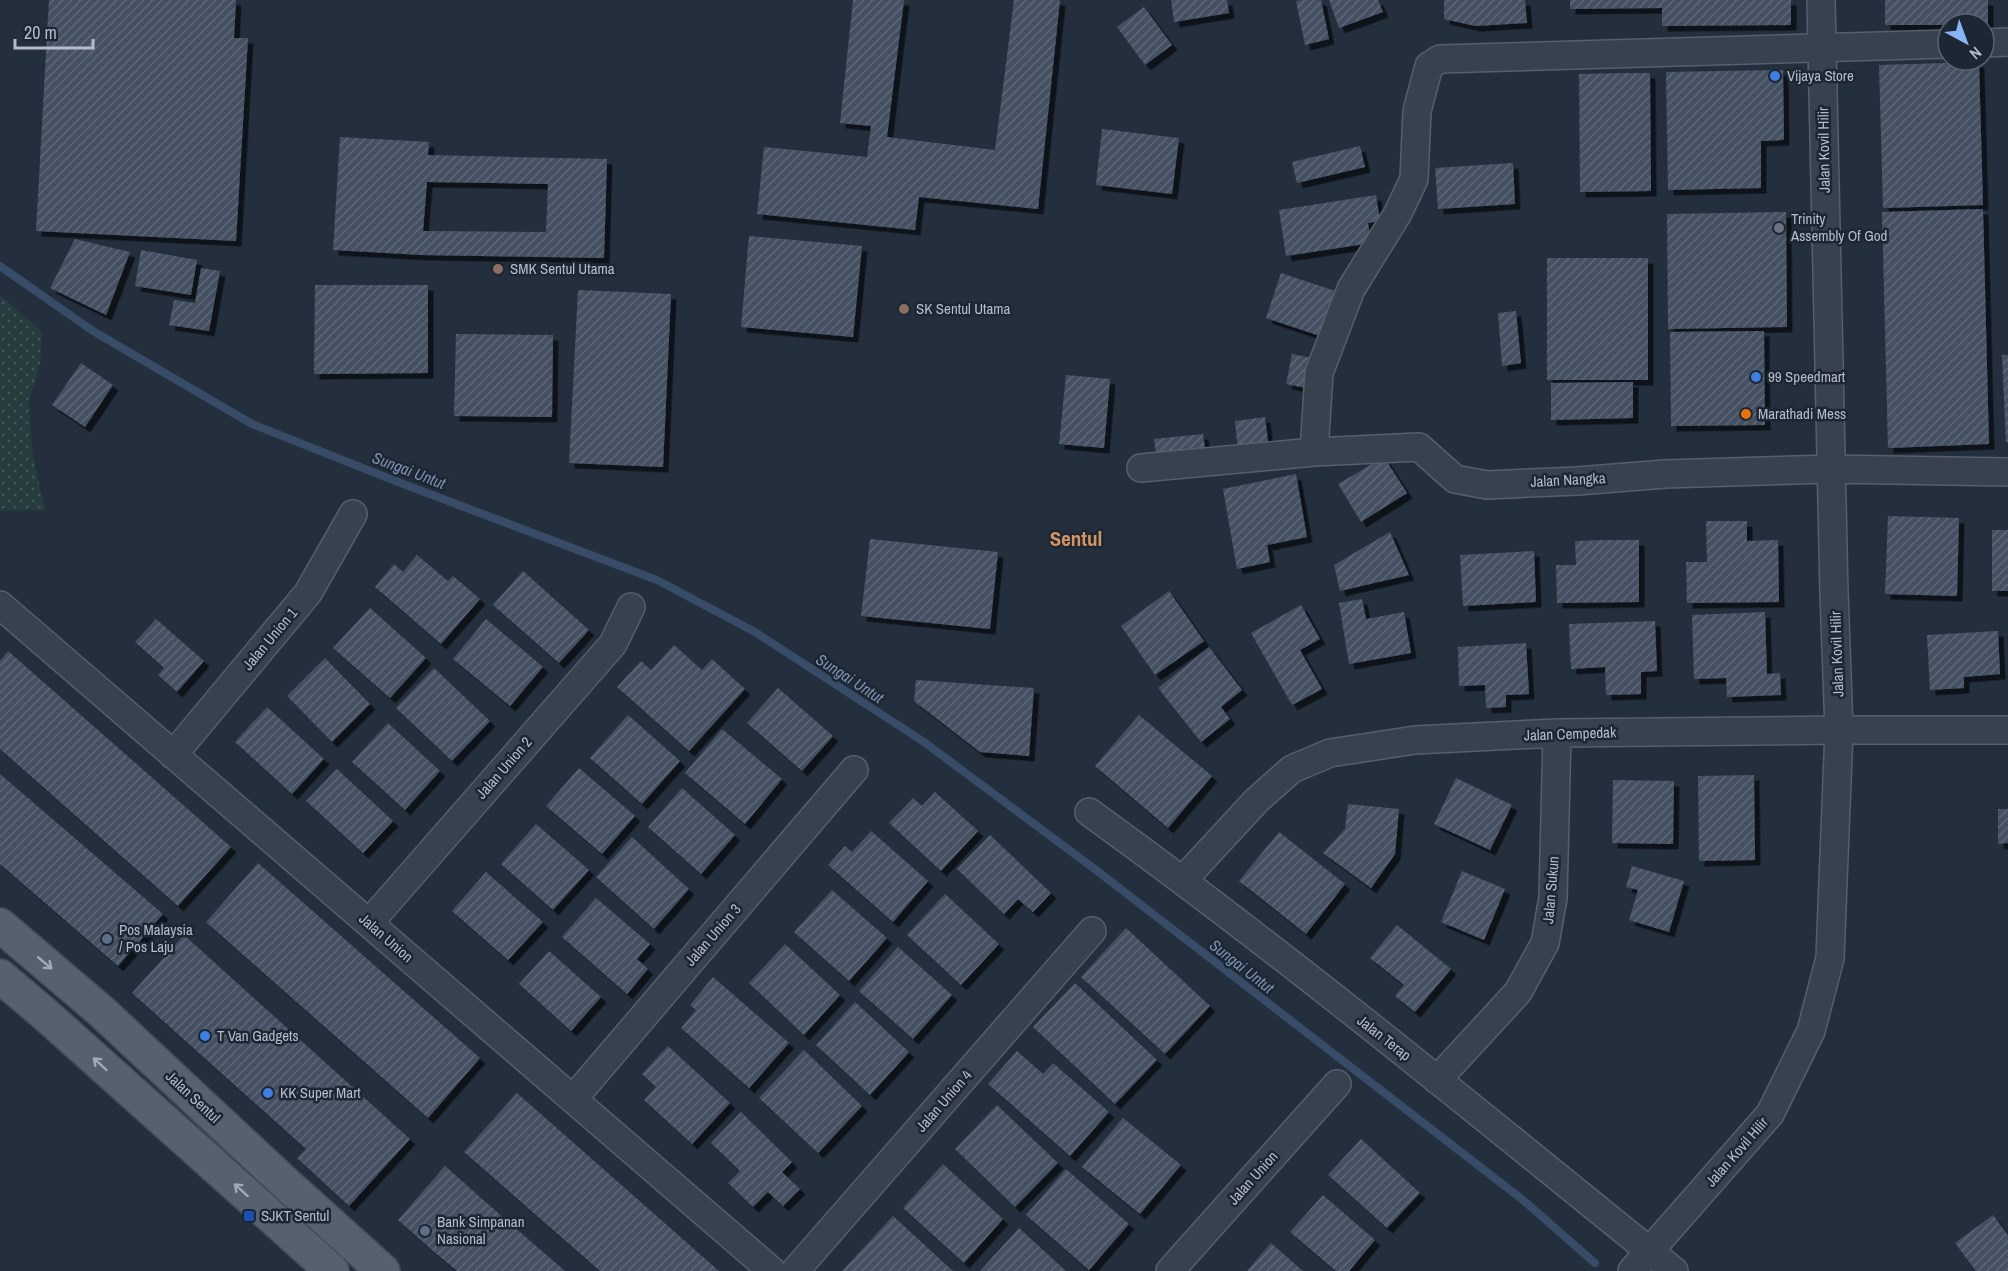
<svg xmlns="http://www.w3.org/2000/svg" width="2008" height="1271" viewBox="0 0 2008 1271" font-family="'Archivo Narrow',sans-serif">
<defs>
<pattern id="grass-dots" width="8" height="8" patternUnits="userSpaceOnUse" patternTransform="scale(1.5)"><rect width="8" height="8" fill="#263c3f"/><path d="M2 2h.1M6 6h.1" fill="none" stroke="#435659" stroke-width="1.8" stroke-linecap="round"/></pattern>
<pattern id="building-hatch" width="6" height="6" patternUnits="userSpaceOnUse" patternTransform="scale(1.5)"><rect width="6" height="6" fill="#455162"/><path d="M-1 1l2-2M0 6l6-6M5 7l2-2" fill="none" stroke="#5d6877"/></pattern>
<filter id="shadow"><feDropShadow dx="5.5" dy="5.5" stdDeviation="0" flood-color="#0009"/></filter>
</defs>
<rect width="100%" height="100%" fill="#242f3e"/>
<path fill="url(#grass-dots)" d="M0,295l42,37 -2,32 -11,37 3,51 13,58 -45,1z"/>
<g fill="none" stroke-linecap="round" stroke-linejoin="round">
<path stroke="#394c67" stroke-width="8" d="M0,266l93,65 159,93 146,58 259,98 98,52 169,110 172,128 427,330 72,63"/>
</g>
<path fill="url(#building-hatch)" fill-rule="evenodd" filter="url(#shadow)" d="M49,0h187l-2,38h14l-12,203 -200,-10z
M853,0h51l-17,137 108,13 19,-150h46l-22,209 -119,-12 -4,33 -158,-16 7,-67 103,10 4,-31 -31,-3z
M1171,0h56l2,13 -55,9z
M1303,0h18l8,39 -24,6 -9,-44z
M1329,0h49l5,12 -44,16z
M1444,0h81l2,23 -52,3 -31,-7z
M1570,0h221v25l-129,1v-18l-92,1z
M1885,0h103v25h-103z
M1144,7l28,38 -27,20 -28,-38z
M1979,62l4,143 -100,3 -4,-143z
M1783,70l1,70 -23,1v47l-93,2 -2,-118z
M1626,73h24l1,118 -71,1 -1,-118z
M1102,129l77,9 -7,56 -76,-9z
M340,137l89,5 -1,13 179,4 -3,99 -182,-3 -89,-5zM427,182l121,2 -2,48 -123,-1z
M1360,146l5,21 -68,16 -5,-21z
M1513,163l2,41 -77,5 -3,-41z
M1376,195l4,26 -12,2 3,20 -85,13 -7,-46z
M1983,209l6,235 -101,4 -6,-236z
M1786,212l1,115 -119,2 -1,-115z
M749,236l113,10 -9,91 -112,-10z
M75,239l55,13 -24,63 -56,-27z
M141,250l56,10 -6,35 -56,-9z
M1547,258h101v122h-101z
M201,268l19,3 -11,60 -40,-6 5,-25 21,3z
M1281,273l57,19 -15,45 -57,-19z
M315,285h113v88l-114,1z
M578,290l93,4 -8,173 -94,-4z
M1516,311l5,52 -19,3 -4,-53z
M1764,331l1,94 -94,1 -1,-94z
M456,334l97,1 -1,82 -98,-1z
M1292,354l20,4 -6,30 -20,-4z
M2002,355h6v87h-2z
M81,363l32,22 -28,42 -33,-22z
M1066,375l44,4 -6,69 -45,-4z
M1633,382v36l-82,2v-37z
M1265,417l4,32 -31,4 -3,-32z
M1203,434l3,21 -49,5 -3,-21z
M1384,457l23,36 -46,29 -23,-38z
M1296,474l11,63 -40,8 3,17 -33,7 -14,-80z
M1888,516l71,2 -2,78 -72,-2z
M1706,521h41v20l31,-1 1,62 -92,1 -1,-41h21z
M1992,530h16v61h-16z
M1390,532l19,43 -69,16 -6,-26z
M870,539l128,13 -8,77 -129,-13z
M1603,540h36v62l-82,1 -1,-38h20l-1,-24z
M1534,551l2,51 -73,4 -3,-51z
M417,555l31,26 5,-5 27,23 -39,45 -66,-57 19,-23 9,8z
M523,571l66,59 -30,33 -66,-58z
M1169,591l35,50 -49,34 -34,-49z
M1362,599l4,20 38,-7 7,41 -62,11 -10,-61z
M1301,605l19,34 -20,11 22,39 -30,16 -41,-72z
M370,608l56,50 -36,40 -57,-50z
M1765,612l2,62 13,-1 1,22 -54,2 -1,-19 -32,1 -2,-64z
M156,619l48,42 -27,31 -19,-17 6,-7 -29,-26z
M486,619l57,48 -33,39 -57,-47z
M1655,621l2,50 -16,1v22l-35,1 -1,-28 -34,2 -2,-45z
M1998,631l2,43 -36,3v11l-34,2 -3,-55z
M1526,643l3,51 -23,1v12l-20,1 -1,-23 -26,1 -1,-39z
M674,645l28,25 10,-11 33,30 -56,62 -72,-64 24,-26 10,9z
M1209,647l33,43 -21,17 9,12 -29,23 -43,-54z
M8,651l223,196 -53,59 -178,-157v-88z
M325,658l45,46 -38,38 -45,-46z
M434,668l56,53 -38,40 -56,-53z
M916,680l118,8 -5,68 -49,-4 -66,-51z
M778,688l55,48 -31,35 -55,-48z
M267,707l57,52 -32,35 -57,-52z
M628,715l52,46 -38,43 -52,-46z
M1139,715l73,61 -44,52 -73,-62z
M388,723l52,48 -35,39 -53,-48z
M722,729l60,50 -37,45 -60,-51z
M579,768l56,48 -33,38 -56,-48z
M337,769l56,52 -30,32 -57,-52z
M0,774l163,140 -45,52 -118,-102z
M1754,775l1,85 -56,1 -1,-85z
M1456,778l56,27 -22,45 -56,-26z
M1613,780l61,1 -1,63 -61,-1z
M682,788l53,47 -34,39 -53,-47z
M935,792l43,39 -37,40 -52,-48 24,-25 9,8z
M1348,804l51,5 -4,45 -24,34 -48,-35 22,-24z
M1998,809h10v34l-10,1z
M536,824l53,46 -36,40 -52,-46z
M871,831l57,50 -35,41 -65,-57 17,-19 7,6z
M1279,832l66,52 -39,50 -67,-53z
M990,835l61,58 -18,19 -15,-13 -14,15 -47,-45z
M632,837l57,52 -35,40 -58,-52z
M258,863l222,195 -52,60 -222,-196z
M1632,866l52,15 -15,51 -40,-12 9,-30 -12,-3z
M1462,871l43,18 -21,51 -43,-18z
M486,872l57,50 -35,38 -56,-49z
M832,890l55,48 -38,43 -55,-49z
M945,894l54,50 -38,41 -54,-50z
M596,898l54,46 -13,15 11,10 -21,25 -65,-57z
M1397,925l54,44 -36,43 -20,-16 9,-11 -34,-27z
M1126,928l84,78 -45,48 -84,-77z
M184,935l226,204 -61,67 -52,-48 9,-9 -174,-156z
M785,944l55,51 -36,40 -55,-52z
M898,947l54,48 -39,44 -54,-48z
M549,951l52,46 -30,34 -52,-47z
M713,977l76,66 -40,45 -68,-60 15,-18 -6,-5z
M1075,983l82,77 -42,44 -82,-77z
M855,1002l54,50 -39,43 -54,-50z
M668,1046l62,57 -38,41 -48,-44 12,-13 -14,-13z
M804,1050l58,56 -44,47 -59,-55z
M1017,1051l26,23 10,-11 56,49 -39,44 -82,-72z
M517,1093l202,178h-119l-136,-119z
M997,1105l61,58 -43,44 -60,-58z
M741,1112l51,50 -10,10 18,17 -17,17 -15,-14 -15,15 -25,-24 12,-12 -29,-28z
M1123,1118l58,47 -41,49 -58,-47z
M1361,1139l59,54 -33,35 -59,-53z
M943,1164l60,55 -39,44 -61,-55z
M445,1166l53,47 67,58h-108l-24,-20 -35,-31z
M1066,1169l63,55 -40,46 -63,-55z
M1323,1195l52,45 -26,31h-13l-46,-39z
M1993,1215l15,20v36h-32l-21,-28z
M893,1216l60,55h-111z
M1019,1228l47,43h-86z
M1271,1243l32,28h-56z"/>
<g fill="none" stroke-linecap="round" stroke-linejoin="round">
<defs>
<path id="minor" d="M1984,43l24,-1
M1314,452l5,-79 32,-84 47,-76 16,-34 3,-68 12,-45 11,-7 508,-15
M1141,468l173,-16 105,-5 36,32 32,6 90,-4 88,-7 166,-5 177,3
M0,605l772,666
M173,755l135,-162 45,-79
M1089,812c201,145 392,303 585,459
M1183,880l74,-80 35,-31 38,-16 85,-13 142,-7 282,-3h169
M369,923l244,-279 18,-37
M1437,1080l81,-88 27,-49 8,-45 4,-165
M573,1099l281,-329
M795,1271l297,-340
M1170,1271l167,-187
M1632,1271l138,-157 41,-83 19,-73 9,-228 -5,-137 -13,-593"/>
<path id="major" d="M0,925l102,87 181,169 100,90
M0,976l47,40 285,255"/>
</defs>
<use href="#minor" stroke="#565f6c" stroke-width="30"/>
<use href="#major" stroke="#414a57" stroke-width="36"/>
<use href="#minor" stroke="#38414e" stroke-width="27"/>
<use href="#major" stroke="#56606e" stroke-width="33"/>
</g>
<defs><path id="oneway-shaft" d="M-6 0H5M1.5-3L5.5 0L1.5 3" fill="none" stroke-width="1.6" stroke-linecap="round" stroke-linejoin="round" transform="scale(1.5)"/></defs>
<g stroke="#a1aab7">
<use href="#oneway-shaft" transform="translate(45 963) rotate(40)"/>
<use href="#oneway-shaft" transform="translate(100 1064) rotate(-138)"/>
<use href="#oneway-shaft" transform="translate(241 1190) rotate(-138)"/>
</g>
<g fill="#3f7fe0" stroke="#1d2633" stroke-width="2">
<circle cx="1775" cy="76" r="6"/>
<circle cx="1756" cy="377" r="6"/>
<circle cx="205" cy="1036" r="6"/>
<circle cx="268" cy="1093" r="6"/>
</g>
<circle fill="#6b7280" stroke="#1d2633" stroke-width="2" cx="1779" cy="228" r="6"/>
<g fill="#8d6e63" stroke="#1d2633" stroke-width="2">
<circle cx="498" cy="269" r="6"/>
<circle cx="904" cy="309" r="6"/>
</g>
<circle fill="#e8710a" stroke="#1d2633" stroke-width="2" cx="1746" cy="414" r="6"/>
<g fill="#5c6f8a" stroke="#1d2633" stroke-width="2">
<circle cx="107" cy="939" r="6"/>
<circle cx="425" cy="1231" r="6"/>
</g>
<rect fill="#1a4fb4" stroke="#1d2633" stroke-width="2" x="243" y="1210" width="12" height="12" rx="3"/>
<g text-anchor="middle" stroke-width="5" stroke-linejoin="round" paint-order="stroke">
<g font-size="15" fill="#b4bcc9" stroke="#1d2633" text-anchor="start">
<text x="1787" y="81">Vijaya Store</text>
<text x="1791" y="224">Trinity<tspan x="1791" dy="17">Assembly Of God</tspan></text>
<text x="510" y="274">SMK Sentul Utama</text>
<text x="916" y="314">SK Sentul Utama</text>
<text x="1768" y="382">99 Speedmart</text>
<text x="1758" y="419">Marathadi Mess</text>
<text x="119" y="935">Pos Malaysia<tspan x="119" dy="17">/ Pos Laju</tspan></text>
<text x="217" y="1041">T Van Gadgets</text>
<text x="280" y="1098">KK Super Mart</text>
<text x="261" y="1221">SJKT Sentul</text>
<text x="437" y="1227">Bank Simpanan<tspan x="437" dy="17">Nasional</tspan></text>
</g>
<g font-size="15" fill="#b4bcc9" stroke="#1d2633">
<text transform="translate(1824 150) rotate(-91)" y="5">Jalan Kovil Hilir</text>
<text transform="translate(1568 480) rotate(-3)" y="5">Jalan Nangka</text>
<text transform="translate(270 639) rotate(-50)" y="5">Jalan Union 1</text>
<text transform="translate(1837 654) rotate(-92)" y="5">Jalan Kovil Hilir</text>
<text transform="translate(1570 734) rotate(-2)" y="5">Jalan Cempedak</text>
<text transform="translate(504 768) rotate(-49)" y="5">Jalan Union 2</text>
<text transform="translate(1551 890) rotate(-85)" y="5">Jalan Sukun</text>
<text transform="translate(713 935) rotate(-49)" y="5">Jalan Union 3</text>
<text transform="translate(386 938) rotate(41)" y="5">Jalan Union</text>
<text transform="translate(1384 1038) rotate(38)" y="5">Jalan Terap</text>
<text transform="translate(193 1097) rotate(43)" y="5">Jalan Sentul</text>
<text transform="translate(944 1101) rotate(-49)" y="5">Jalan Union 4</text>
<text transform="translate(1737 1152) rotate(-49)" y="5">Jalan Kovil Hilir</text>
<text transform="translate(1253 1178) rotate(-48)" y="5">Jalan Union</text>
</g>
<g font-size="16" font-style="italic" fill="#7c92b1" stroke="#1d2633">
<text transform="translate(409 470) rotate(21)" y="6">Sungai Untut</text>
<text transform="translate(850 678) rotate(33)" y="6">Sungai Untut</text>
<text transform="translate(1242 966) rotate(38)" y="6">Sungai Untut</text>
</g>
<g font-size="21" font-weight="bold" fill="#d59563" stroke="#1d2633">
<text x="1076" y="546">Sentul</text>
</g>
</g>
<g transform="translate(1966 42) rotate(139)"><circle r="28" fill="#1d2633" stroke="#59626f" stroke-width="1.5"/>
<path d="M0-4.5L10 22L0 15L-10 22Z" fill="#8ab4f8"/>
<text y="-9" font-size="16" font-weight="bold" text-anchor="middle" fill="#b4bcc9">N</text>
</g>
<path d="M15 39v9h78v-9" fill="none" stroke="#b4bcc9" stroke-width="3"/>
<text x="24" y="39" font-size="18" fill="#b4bcc9" stroke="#1d2633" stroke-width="4.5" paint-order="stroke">20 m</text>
</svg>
